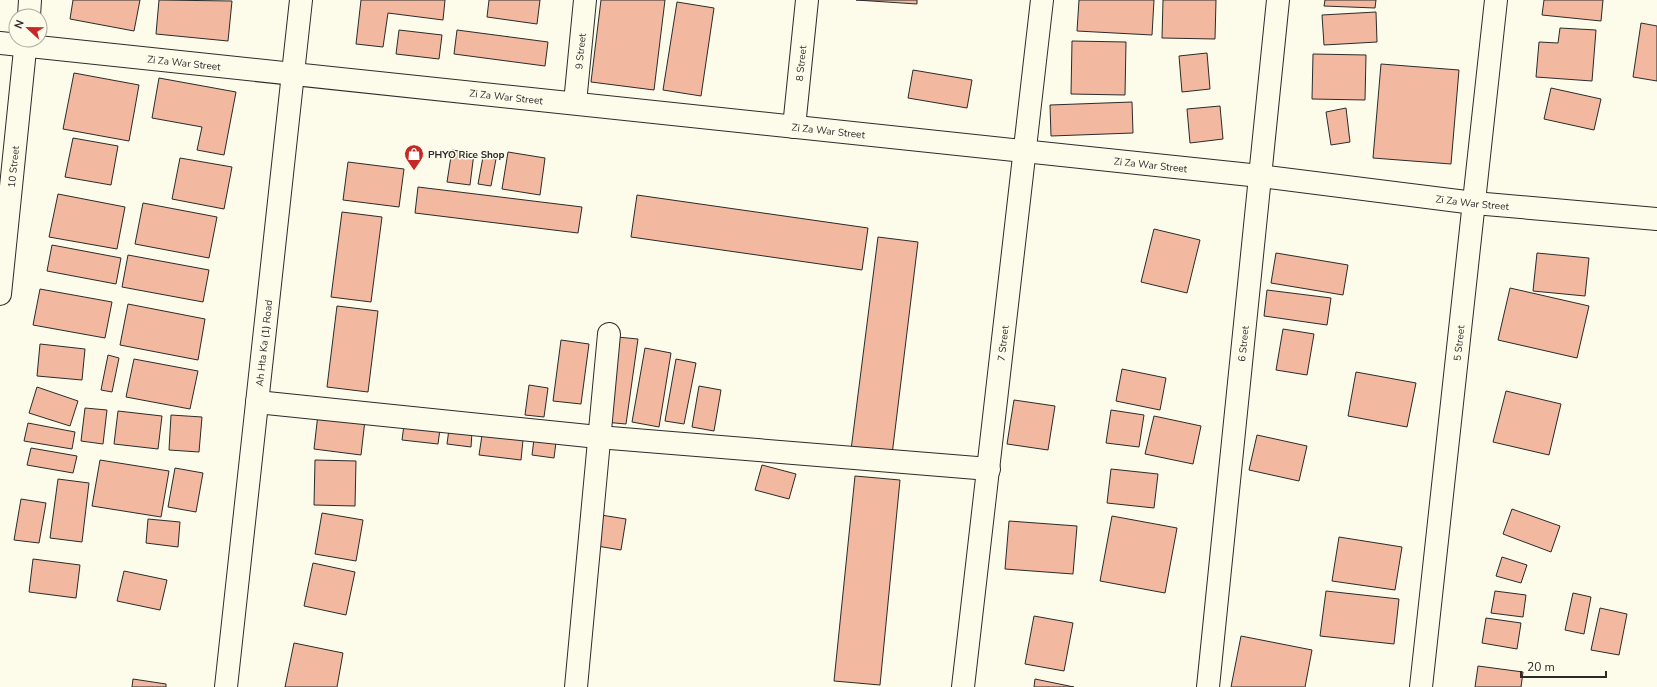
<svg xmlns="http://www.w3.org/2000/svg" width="1657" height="687" viewBox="0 0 1657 687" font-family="'Nunito Sans',sans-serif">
<rect width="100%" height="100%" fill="#fdfbea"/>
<path fill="#f2b8a0" stroke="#2b2b2b" d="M73,0h67l-6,31 -64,-12z
M159,0l73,1 -4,40 -72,-7z
M361,0h84l-2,20 -55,-7 -5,34 -27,-3z
M489,0h51l-3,24 -50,-7z
M601,0h64l-11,90 -63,-8z
M856,0h61v4z
M1079,0h75l-2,35 -75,-4z
M1163,0h53l-1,39 -53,-1z
M1325,0h51l-1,8 -51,-2z
M1544,0h59l-2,21 -59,-6z
M677,2l37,6 -13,88 -38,-6z
M1376,12l1,30 -53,3 -2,-30z
M1641,23l16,3v55l-24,-4z
M1560,28l36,2 -4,51 -56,-4 3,-35 19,1z
M399,30l43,5 -3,24 -43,-5z
M457,30l91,12 -3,24 -91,-12z
M1072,41l54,1 -1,53 -54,-1z
M1207,53l3,36 -28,3 -3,-36z
M1313,54l53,1 -1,45 -53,-1z
M1381,64l78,6 -8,94 -78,-6z
M913,70l59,10 -5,28 -59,-10z
M74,73l65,12 -10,56 -66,-12z
M159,78l77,14 -12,63 -27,-5 5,-23 -50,-9z
M1551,88l50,11 -7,31 -50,-11z
M1132,102l1,31 -82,3 -1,-31z
M1220,106l3,33 -33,4 -3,-34z
M1346,108l4,34 -19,3 -5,-33z
M73,138l45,8 -7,39 -46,-8z
M452,150l22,3 -4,32 -23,-3z
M508,152l37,6 -5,37 -38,-6z
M483,157l13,2 -5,27 -13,-2z
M180,158l52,9 -8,42 -52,-10z
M348,162l56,7 -5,38 -56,-7z
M418,187l164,20 -4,26 -163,-20z
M58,194l67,13 -8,42 -68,-12z
M637,195l231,33 -6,42 -231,-33z
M143,203l74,14 -8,41 -74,-14z
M342,212l40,5 -11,85 -40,-5z
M1154,229l46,11 -13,53 -46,-11z
M878,237l40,5 -26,213 -41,-5z
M52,245l69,13 -5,26 -69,-13z
M1276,253l72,12 -5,30 -72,-12z
M1537,253l52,5 -4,38 -52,-5z
M128,255l81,15 -6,32 -81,-15z
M1510,288l79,18 -12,52 -79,-18z
M40,289l72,13 -7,36 -72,-13z
M1267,290l64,8 -4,27 -63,-9z
M128,304l77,15 -7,41 -78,-15z
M337,306l41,5 -10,81 -41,-5z
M1283,329l31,5 -7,41 -31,-5z
M617,337l21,2 -12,85 -22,-2z
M561,340l28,4 -8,60 -28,-3z
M40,344l45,5 -3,31 -45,-4z
M645,348l26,5 -12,74 -27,-5z
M108,355l11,3 -7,34 -11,-2z
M134,359l64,12 -8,38 -64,-12z
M676,359l20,4 -12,61 -19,-3z
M1122,369l44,9 -6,32 -44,-9z
M1356,372l60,11 -9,44 -59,-11z
M529,385l19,3 -4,29 -19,-2z
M699,386l22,4 -7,41 -22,-4z
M37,387l41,14 -8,25 -41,-13z
M1506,391l55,13 -12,51 -56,-13z
M1014,400l41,6 -7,44 -41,-6z
M85,408l22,2 -4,34 -22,-3z
M1111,410l33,5 -5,32 -33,-4z
M118,411l44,5 -4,33 -44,-5z
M318,414l47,6 -4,35 -47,-6z
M171,415l31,2 -3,35 -30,-2z
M1154,416l47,10 -8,38 -48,-10z
M28,423l47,9 -3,17 -48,-8z
M404,425l36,4 -2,15 -36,-4z
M449,429l23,3 -1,15 -24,-3z
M482,435l41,5 -2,20 -42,-5z
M1257,435l50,11 -8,35 -50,-11z
M534,439l22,3 -2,16 -22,-3z
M31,448l46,8 -4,17 -46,-8z
M100,460l69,11 -8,46 -69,-11z
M315,460l41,1 -1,45 -41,-1z
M762,465l34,9 -7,25 -34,-9z
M175,468l28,5 -7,39 -28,-5z
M1111,469l47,5 -4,34 -47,-5z
M855,476l45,4 -20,205 -46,-4z
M58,479l31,4 -7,59 -32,-4z
M21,499l25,4 -7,40 -25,-3z
M1512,509l48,17 -9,26 -48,-18z
M322,513l41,7 -7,41 -41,-7z
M601,515l25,4 -5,31 -24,-4z
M1112,516l65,12 -12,65 -65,-12z
M148,519l32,3 -2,25 -32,-4z
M1009,521l68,5 -4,48 -68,-5z
M1339,537l63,10 -7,43 -63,-9z
M1502,557l25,8 -6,18 -25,-7z
M33,559l47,6 -4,33 -47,-6z
M313,563l42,9 -9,43 -42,-9z
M124,571l43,9 -7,30 -43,-9z
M1326,591l73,8 -5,45 -74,-8z
M1495,591l31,4 -3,22 -32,-4z
M1573,593l18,4 -7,37 -19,-4z
M1600,608l27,6 -8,41 -28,-5z
M1034,616l39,7 -9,48 -39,-7z
M1486,618l35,5 -4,26 -35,-6z
M1241,636l71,14 -7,37h-74z
M294,643l49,10 -6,34h-52z
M1478,666l45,6 -2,15h-46z
M133,679l33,5v3h-34z
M1035,679l39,8h-40z"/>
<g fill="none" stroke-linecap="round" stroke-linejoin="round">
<defs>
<g id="street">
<path d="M29,16l1,-16"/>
<path id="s1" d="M0,43l1260,133 214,27 183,16"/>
<path id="s2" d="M575,103l10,-103"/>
<path id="s3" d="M794,127l13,-127"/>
<path id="s4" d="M0,294l26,-254"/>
<path d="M257,402l341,35 391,32"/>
<path d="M576,687l33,-353"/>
<path id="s5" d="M963,687l79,-687"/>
<path id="s6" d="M1208,687l70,-687"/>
<path id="s7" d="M1421,687l75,-687"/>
</g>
<g id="secondary">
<path id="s8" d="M226,687l75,-687"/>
</g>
</defs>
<use href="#street" stroke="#2b2b2b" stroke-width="24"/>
<use href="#secondary" stroke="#2b2b2b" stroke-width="24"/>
<use href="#street" stroke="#fdfbea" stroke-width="22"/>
<use href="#secondary" stroke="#fdfbea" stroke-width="22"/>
</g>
<defs>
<symbol id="shop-pin" viewBox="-11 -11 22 30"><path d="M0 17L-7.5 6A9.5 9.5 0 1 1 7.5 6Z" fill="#c62828" stroke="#fdfbea"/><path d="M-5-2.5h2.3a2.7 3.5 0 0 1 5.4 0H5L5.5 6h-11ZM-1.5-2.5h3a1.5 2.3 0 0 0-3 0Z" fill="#fff"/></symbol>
</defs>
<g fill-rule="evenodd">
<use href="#shop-pin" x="403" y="143" width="22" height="30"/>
</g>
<g text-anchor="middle" stroke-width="3" stroke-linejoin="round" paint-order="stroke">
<g font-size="10" fill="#2b2b2b" stroke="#fdfbea">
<text dy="4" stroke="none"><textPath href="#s2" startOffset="52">9 Street</textPath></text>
<text dy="4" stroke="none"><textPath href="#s1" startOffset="185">Zi Za War Street</textPath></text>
<text dy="4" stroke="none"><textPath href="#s3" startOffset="64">8 Street</textPath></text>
<text dy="4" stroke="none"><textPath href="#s1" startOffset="509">Zi Za War Street</textPath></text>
<text dy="4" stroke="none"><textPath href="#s1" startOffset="833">Zi Za War Street</textPath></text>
<text dy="4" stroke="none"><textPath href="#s1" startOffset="1157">Zi Za War Street</textPath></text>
<text dy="4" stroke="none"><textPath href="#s4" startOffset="128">10 Street</textPath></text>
<text dy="4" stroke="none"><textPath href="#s1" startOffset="1481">Zi Za War Street</textPath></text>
<text dy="4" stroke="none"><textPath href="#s6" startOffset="345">6 Street</textPath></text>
<text dy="4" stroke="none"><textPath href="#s8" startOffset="346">Ah Hta Ka (1) Road</textPath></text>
<text dy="4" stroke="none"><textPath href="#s5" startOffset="346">7 Street</textPath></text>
<text dy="4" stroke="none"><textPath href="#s7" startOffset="346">5 Street</textPath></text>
</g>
<g font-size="10" font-weight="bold" fill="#2b2b2b" stroke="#fdfbea" text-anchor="start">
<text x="428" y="158">PHYO Rice Shop</text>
</g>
</g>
<g transform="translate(28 28) rotate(292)"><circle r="19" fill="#fdfbea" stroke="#a9a89e"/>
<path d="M0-3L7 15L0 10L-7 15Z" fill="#c62828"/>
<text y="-6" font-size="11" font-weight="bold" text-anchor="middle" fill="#2b2b2b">N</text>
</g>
<path d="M1521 671v6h85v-6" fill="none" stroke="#2b2b2b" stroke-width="2"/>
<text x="1527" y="671" font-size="12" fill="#2b2b2b" stroke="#fdfbea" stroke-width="3" paint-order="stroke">20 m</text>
</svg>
